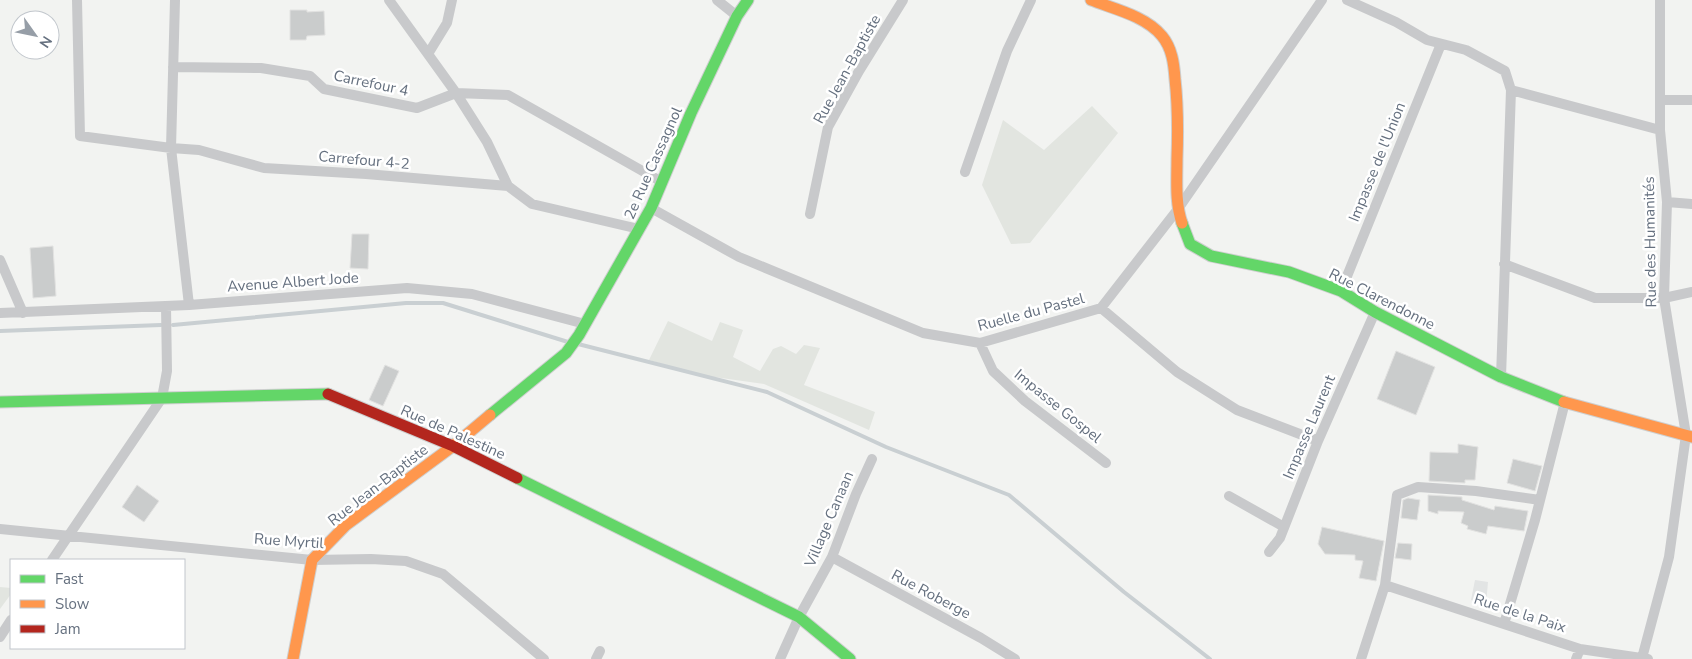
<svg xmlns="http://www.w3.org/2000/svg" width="1692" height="659" viewBox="0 0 1692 659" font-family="'Nunito Sans',sans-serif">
<rect width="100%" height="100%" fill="#f2f3f1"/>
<path fill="#e2e4e4" d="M1475,580l13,2 -2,23 -15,-5z"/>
<path fill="#e2e5e0" d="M1092,106l26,27 -88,110 -19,1 -29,-59 21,-65 41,30z
M668,321l44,20 8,-19 23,8 -10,27 27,14 13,-22 8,-3 15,8 8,-9 16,3 -16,37 71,27 -6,18 -105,-46 -64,-9 -51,-15z
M0,587l11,1v6l-11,15z"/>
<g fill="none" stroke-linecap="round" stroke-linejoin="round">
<path stroke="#c9cfd2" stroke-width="4" d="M173,325l233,-22h37l125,39
M0,331l161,-6
M578,344l189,48 119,55 123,48 115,97 86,67"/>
</g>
<path fill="#cacccc" stroke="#e2e2e1" d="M290,10h17v2l17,-1 1,24 -18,1 -1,4h-16z
M352,234h17l-1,35 -18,-1z
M53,246l3,50 -23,2 -3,-50z
M1396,351l39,16 -19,48 -39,-16z
M385,365l14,6 -16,35 -14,-6z
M1458,444l20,3 -3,33h-10v3l-36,-2 1,-29 28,1z
M1513,459l29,7 -7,25 -28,-8z
M137,485l22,16 -15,21 -22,-15z
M1428,495l34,2v3l32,10 1,-4 33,5 -4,20 -36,-5 -2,8 -19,-5 1,-3 -7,-3 3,-11 -26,-1v3l-10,-3z
M1408,498l12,2 -3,20 -16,-2 2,-18z
M1322,527l62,14 -8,40 -17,-3 4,-17 -8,-1v-5l-30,-1 -7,-10z
M1398,543l14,1 -1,16 -16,-2z"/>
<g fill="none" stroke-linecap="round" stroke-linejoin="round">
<defs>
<path id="fast" d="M1182,223l8,21 21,12 78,16 52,19 34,21 126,65 63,25
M0,402l328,-8
M490,415l76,-62 13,-18 72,-127 40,-95 46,-97 11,-16
M517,478l282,139 51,42"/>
<path id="slow" d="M1091,0c23,9 55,16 71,36 10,12 12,28 13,43 3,27 3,53 2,80 0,21 -2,44 5,64
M1564,402l128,35
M293,659l19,-99 34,-35 107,-79 37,-31"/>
<path id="jam" d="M328,394l125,52 64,32"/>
</defs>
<use href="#fast" stroke="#cecfcf" stroke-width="13"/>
<use href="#slow" stroke="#cecfcf" stroke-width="13"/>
<use href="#jam" stroke="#cecfcf" stroke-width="13"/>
<path stroke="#c8c9cb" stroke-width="10" d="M77,0l3,136 91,12 28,2 65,18 102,6 142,12 24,18 107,25
M175,0l-4,148 18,157
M389,0l67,93 31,49 21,44
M717,0l20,16
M1347,0l49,22 31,18 39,10 39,21 6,19 -10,287
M428,54l19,-31 5,-23
M173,67l88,1 49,8 14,13 93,19 39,-15 52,2 154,87
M1511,90l149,40
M1661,100h31
M965,172l42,-121 24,-51
M1667,202l25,2
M651,208l88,49 184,76 57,10 121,-35 76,64 60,38 81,31
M810,214l18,-87 31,-56 44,-71
M0,260l23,53
M1504,264l91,34h69l28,-6
M1341,291l100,-247
M1101,308l77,-99 144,-209
M0,313l189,-8 218,-17 65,6 113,30
M980,343l13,28 32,30 81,62
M1229,496l55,31
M0,529l312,31 59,-1 35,2 37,13 101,85
M1269,552l11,-14 38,-97 57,-129
M832,557l149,81 34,21
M52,560l110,-162 5,-27 -1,-65
M1385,585l195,64 68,10
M1504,624l31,-104 30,-118
M0,637l11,-17
M1642,658l27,-101 17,-122 -22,-137 3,-96 -7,-72v-130
M596,659l4,-8
M780,659l19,-42 33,-60 24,-63 16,-35
M1361,659l24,-74 12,-90 21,-8 58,4 64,9
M1576,659l4,-10"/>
<use href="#fast" stroke="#63d668" stroke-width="11"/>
<use href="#slow" stroke="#ff974d" stroke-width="11"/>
<use href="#jam" stroke="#b3261e" stroke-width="11"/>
</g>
<g text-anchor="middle" stroke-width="5" stroke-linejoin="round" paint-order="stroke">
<g font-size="15" fill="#65707f" stroke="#fff">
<text transform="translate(847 69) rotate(-61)" y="5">Rue Jean-Baptiste</text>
<text transform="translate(371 83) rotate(12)" y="5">Carrefour 4</text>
<text transform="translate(364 160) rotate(5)" y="5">Carrefour 4-2</text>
<text transform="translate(1377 162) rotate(-68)" y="5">Impasse de l'Union</text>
<text transform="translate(653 163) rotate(-66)" y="5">2e Rue Cassagnol</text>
<text transform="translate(1650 242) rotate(-91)" y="5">Rue des Humanités</text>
<text transform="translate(293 282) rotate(-4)" y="5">Avenue Albert Jode</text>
<text transform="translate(1382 299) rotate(27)" y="5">Rue Clarendonne</text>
<text transform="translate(1031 312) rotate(-15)" y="5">Ruelle du Pastel</text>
<text transform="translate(1058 406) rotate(39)" y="5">Impasse Gospel</text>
<text transform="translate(1309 427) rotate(-67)" y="5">Impasse Laurent</text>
<text transform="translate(453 432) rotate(24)" y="5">Rue de Palestine</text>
<text transform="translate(378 485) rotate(-38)" y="5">Rue Jean-Baptiste</text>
<text transform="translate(829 519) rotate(-67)" y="5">Village Canaan</text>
<text transform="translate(289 541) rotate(4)" y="5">Rue Myrtil</text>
<text transform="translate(931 594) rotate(28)" y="5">Rue Roberge</text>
<text transform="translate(1520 613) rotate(18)" y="5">Rue de la Paix</text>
</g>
</g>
<rect x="10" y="559" width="175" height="90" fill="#ffffff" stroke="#c1c6cc"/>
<rect x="20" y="575" width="25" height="8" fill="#63d668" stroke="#c1c6cc"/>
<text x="55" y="584" font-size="15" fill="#65707f">Fast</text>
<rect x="20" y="600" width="25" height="8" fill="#ff974d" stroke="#c1c6cc"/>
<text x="55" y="609" font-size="15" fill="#65707f">Slow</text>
<rect x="20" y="625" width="25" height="8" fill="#b3261e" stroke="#c1c6cc"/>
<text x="55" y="634" font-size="15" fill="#65707f">Jam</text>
<g transform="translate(35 35) rotate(123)"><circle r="24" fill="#ffffff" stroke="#c1c6cc"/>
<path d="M0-4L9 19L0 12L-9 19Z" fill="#969ea7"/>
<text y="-8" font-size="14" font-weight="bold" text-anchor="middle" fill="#65707f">N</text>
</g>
</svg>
